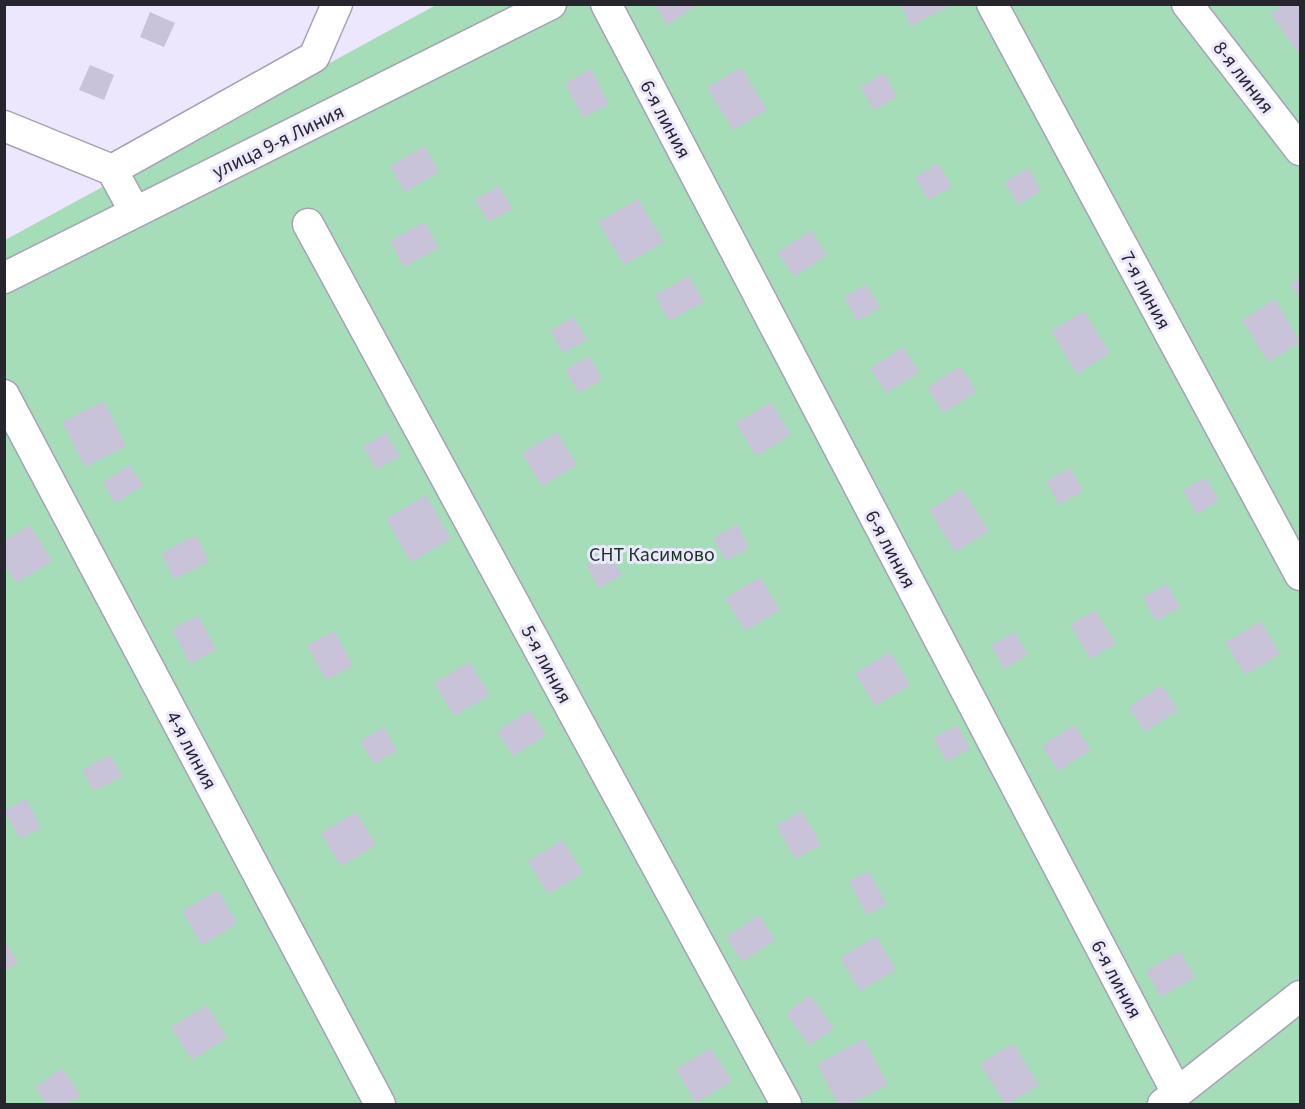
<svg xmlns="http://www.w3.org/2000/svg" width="1305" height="1109" viewBox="0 0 1305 1109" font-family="'Source Sans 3',sans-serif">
<rect width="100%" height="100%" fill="#ece7fd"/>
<path fill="#a5ddb8" d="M436,5h864v1099h-1295v-864z"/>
<path fill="#c9c3d9" d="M654,4h45l-32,21z
M900,4h53l-42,22z
M1283,4h17v51l-30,-41z
M150,12l25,11 -11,24 -24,-10z
M90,65l24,10 -10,25 -25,-10z
M741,67l26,43 -34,20 -26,-42z
M591,69l18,35 -26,14 -18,-35z
M884,73l13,24 -23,13 -14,-23z
M425,146l14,26 -34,20 -15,-26z
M938,163l14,24 -24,13 -13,-23z
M1029,168l12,23 -23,14 -13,-24z
M499,186l13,23 -24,13 -13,-23z
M638,199l26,43 -40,23 -26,-43z
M424,222l15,26 -35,19 -14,-26z
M811,230l16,25 -33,22 -16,-25z
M689,276l15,26 -35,19 -14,-26z
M1300,277v20l-10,-12z
M867,284l13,24 -23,13 -13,-24z
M1275,299l25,43 -32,20 -26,-42z
M1084,311l26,42 -33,21 -26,-43z
M574,317l13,23 -24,13 -13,-23z
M903,347l16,25 -33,21 -16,-25z
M589,356l13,24 -23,13 -14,-23z
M960,366l17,25 -33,22 -17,-25z
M104,401l22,45 -41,21 -23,-45z
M771,402l20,33 -35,21 -20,-33z
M557,432l20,33 -35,21 -20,-33z
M386,433l14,23 -24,14 -13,-24z
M130,465l13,21 -28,17 -12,-21z
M1070,468l13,23 -24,14 -13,-24z
M1206,477l13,24 -23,13 -13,-24z
M962,489l27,42 -34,21 -26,-42z
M426,495l25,44 -40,23 -25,-43z
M737,524l12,24 -23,13 -13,-23z
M30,525l22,36 -36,22 -12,-19v-23z
M196,535l13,27 -35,17 -13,-26z
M609,552l13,23 -23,13 -13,-23z
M760,577l20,33 -35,21 -20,-33z
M1167,584l13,24 -24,13 -13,-24z
M1095,610l21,34 -26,15 -20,-34z
M198,615l18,35 -26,14 -18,-35z
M1261,621l19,33 -35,21 -20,-33z
M334,631l19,35 -27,14 -19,-35z
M1015,632l13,23 -24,14 -13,-24z
M890,652l20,33 -35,21 -20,-33z
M469,662l21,33 -36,21 -20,-33z
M1162,685l16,25 -33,22 -16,-25z
M530,710l16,25 -33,21 -16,-25z
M957,725l13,23 -23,14 -14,-24z
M1075,725l16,25 -33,21 -16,-25z
M384,727l13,24 -23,13 -14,-23z
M110,755l12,21 -28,15 -12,-21z
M26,799l15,29 -21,11 -16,-28z
M802,811l19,34 -26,14 -19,-34z
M356,812l20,33 -35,21 -20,-33z
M563,840l20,33 -35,21 -20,-33z
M869,871l18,34 -20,10 -18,-34z
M218,890l19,33 -35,22 -20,-34z
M759,915l16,25 -33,22 -16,-25z
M876,936l20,34 -36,21 -20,-33z
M4,939l14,24 -14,8z
M1180,951l15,26 -34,20 -15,-26z
M810,995l24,33 -25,18 -23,-33z
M207,1005l20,33 -35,22 -21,-33z
M864,1039l24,46 -38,19h-12l-21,-40z
M1013,1043l26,42 -31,19h-3l-25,-40z
M711,1048l21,33 -36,22 -20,-34z
M62,1068l19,27 -14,9h-20l-12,-17z"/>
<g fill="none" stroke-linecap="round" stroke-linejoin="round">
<defs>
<path id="minor" d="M606,4l571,1089
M992,4l308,571
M1187,4l113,146
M4,126l108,44 23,42
M112,170l202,-113 23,-53
M308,224l478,880
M4,278l547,-274
M4,395l376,709
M1163,1104l137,-108"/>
</defs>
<use href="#minor" stroke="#a7a1b6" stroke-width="33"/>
<use href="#minor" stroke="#fff" stroke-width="30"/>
</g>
<g text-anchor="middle" stroke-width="6" stroke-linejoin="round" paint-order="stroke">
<g font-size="20" fill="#27252d" stroke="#ece7fd">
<text transform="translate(1244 77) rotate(52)" y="7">8-я линия</text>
<text transform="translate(666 119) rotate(62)" y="7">6-я линия</text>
<text transform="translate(278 141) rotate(-26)" y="7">улица 9-я Линия</text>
<text transform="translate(1146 290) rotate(62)" y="7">7-я линия</text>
<text transform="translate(891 549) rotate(62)" y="7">6-я линия</text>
<text transform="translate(547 664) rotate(62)" y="7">5-я линия</text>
<text transform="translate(192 750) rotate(62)" y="7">4-я линия</text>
<text transform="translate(1117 979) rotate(62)" y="7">6-я линия</text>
</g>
<g font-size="20" fill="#153622" stroke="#ece7fd">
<text x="652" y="561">СНТ Касимово</text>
</g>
</g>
<rect width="1305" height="1109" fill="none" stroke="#27252d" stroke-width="12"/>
</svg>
